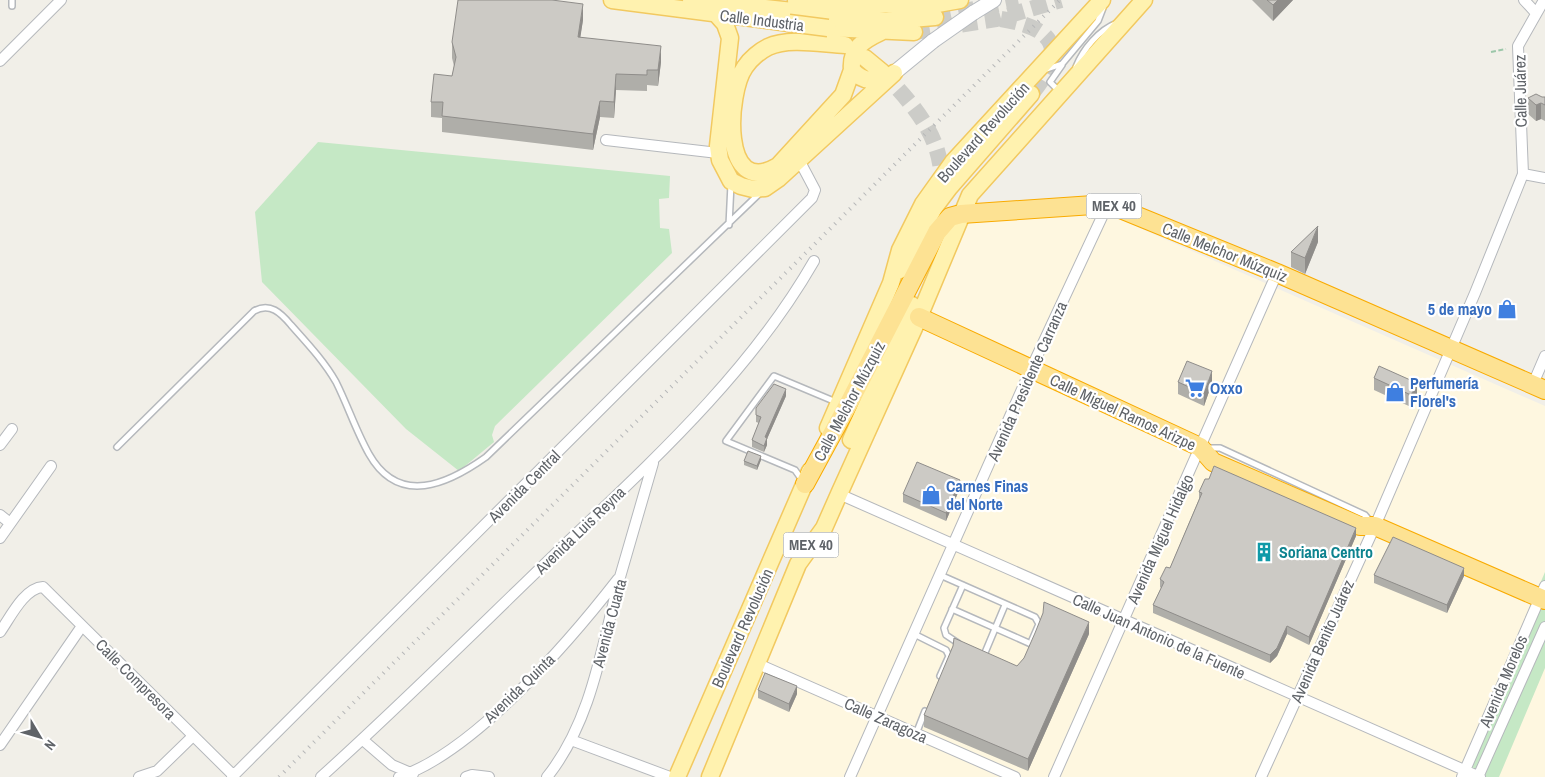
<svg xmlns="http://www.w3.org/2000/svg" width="1545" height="777" viewBox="0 0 1545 777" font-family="'Archivo Narrow',sans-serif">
<rect width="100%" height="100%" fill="#f1efe8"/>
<path fill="#fef7e0" d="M957,208l144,3 444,195v371h-839z"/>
<path fill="#c5e8c5" d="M318,142l352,34 -1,22 -10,1 1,29 9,1 3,24 -177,173 -3,9 2,7 -35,29 -53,-42 -144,-147 -7,-70z
M1545,572v96l-46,109h-42z"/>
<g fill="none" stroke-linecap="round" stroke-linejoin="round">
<path stroke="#ccccc8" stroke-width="16" stroke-dasharray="16 8" stroke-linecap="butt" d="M935,17l83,-17
M1001,19c53,9 67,29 32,73
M914,32l82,-13 65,-19
M882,72c31,32 63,67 59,115"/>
<defs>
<path id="lane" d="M12,6v-6
M1076,67c7,-18 23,-37 41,-44
M1047,69l15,-5 36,-43 5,-13
M1058,90l-8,-8 12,-17
M729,225l2,-41
M117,447l137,-136c16,-9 27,2 37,14 16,18 33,36 45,57 12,24 20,49 33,72 30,53 79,30 117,3l275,-265
M1206,448h14l145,67 5,6
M802,480l-7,-10 -69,-29 48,-65 62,26
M940,575l95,42 4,7 -7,16
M952,609l79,35
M914,634l32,16 3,6 -9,20
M958,643l-12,-8 -2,-7 19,-43
M984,655l21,-50
M916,734l9,-23"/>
<path id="street" d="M1524,0l12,13
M0,61l61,-61
M606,140l112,13
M1523,174l22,4
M1533,384l12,-28
M0,445l12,-16
M839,494l641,283
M0,515l10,8
M0,538l51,-72
M0,632c10,-14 24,-44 43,-45l191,189
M758,664l257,113
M363,740l29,25 21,9
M571,740l99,37
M0,745l82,-119
M139,777l18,-6 36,-35
M232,777l580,-579 3,-8 -18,-34
M321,777c80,-72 156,-148 233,-222 94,-90 194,-179 260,-294
M399,777c75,-25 170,-135 219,-198
M466,777l6,-2 17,2
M547,777c45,-56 55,-132 73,-200 11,-38 22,-76 33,-114
M850,777l181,-408 77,-165
M1054,777l223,-504
M1261,777l114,-251 100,-233 48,-119 -5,-128 26,-46
M1462,777l83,-191
M1478,777l67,-150"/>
<path id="secondary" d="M973,13l21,-13
M894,73l39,-32"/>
<path id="primary" d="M612,0l177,23
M691,0l195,21 49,-4
M796,1l130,5 34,-6
M717,15l8,9 5,14 -12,108 2,14 11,21 10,5 12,3 12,-1 13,-9 116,-106
M828,28l86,4
M881,32c-17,8 -31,16 -29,38 12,13 23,12 38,5
M845,45c-23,-1 -56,-8 -77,2 -8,4 -18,12 -23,20 -18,25 -25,133 33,99l65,-71 9,-25
M865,58l17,14
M900,270l34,-62 15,-20 82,-94
M828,428l63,-145 9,-33 23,-46 30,-42 149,-162
M851,440l61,-135
M677,777l133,-306
M710,777l88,-213 26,-36 15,-34 80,-177 51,-122 174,-195"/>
<path id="highway" d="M919,317l281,130 13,15 147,64h15l170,74
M805,484l44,-81 88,-171 13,-15 11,-3 147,-10 169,69 268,117"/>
</defs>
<use href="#lane" stroke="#b5b8bc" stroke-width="8"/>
<use href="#street" stroke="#b5b8bc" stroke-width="12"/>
<use href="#secondary" stroke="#b6babf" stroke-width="16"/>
<use href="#primary" stroke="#f2c960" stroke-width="19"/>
<use href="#highway" stroke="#f9ab00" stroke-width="20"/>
<path stroke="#9cc7a9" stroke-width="2" stroke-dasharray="5 2.5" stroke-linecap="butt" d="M1491,52l15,-3"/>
<use href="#lane" stroke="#fff" stroke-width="5"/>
<use href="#street" stroke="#fff" stroke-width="10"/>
<use href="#secondary" stroke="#fff" stroke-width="14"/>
<use href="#primary" stroke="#fff2af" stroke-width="16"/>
<use href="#highway" stroke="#fde293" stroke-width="18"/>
<path stroke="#b6b7b8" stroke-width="4" stroke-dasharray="1 6" stroke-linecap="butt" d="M279,777l781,-777"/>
<defs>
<path id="secondary-bridge" d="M933,41l40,-28"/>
<path id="primary-bridge" d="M789,23l39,5"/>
</defs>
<use href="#secondary-bridge" stroke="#b6babf" stroke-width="16" stroke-linecap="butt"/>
<use href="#primary-bridge" stroke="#f2c960" stroke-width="19" stroke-linecap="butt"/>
<use href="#secondary-bridge" stroke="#fff" stroke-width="14"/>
<use href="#primary-bridge" stroke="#fff2af" stroke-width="16"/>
</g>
<path fill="#afaea9" d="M1252,0h41l-20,21z
M583,20l-3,17 81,25 -3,24 -11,-1v6l-31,-1 -2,28 -14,-1 -7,33 -151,-18v-14l-11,-1v-15l21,-26 2,-10 -2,-8v-16z
M1542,97h3v24l-4,-2 -5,2 -8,-7v-16z
M1318,242l-13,32 -14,-7v-15z
M1374,378l43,17 -6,12 -37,-17z
M1178,382l34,1 -8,23 -26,-12z
M786,396l-19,43v6l-3,7 -12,-5v-7l7,-17 -3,-1v-14z
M761,460l-4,10 -13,-5v-4z
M960,488l-14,33 -43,-19v-8z
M1199,492l157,44 -47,109 -22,-11 -10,22 -7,7 -117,-50v-8l8,-17 -1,-1v-8l10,-11 29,-69z
M1374,575l90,1 -17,37 -73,-30z
M1089,634l-61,137 -104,-44v-12l93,-49z
M758,690l39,4 -8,18 -31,-14z"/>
<path fill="#8f8d8a" d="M1278,0h15l-20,21v-16z
M583,4v16l-5,33v-16z
M661,46v16l-3,24v-16z
M616,74v16l-2,28v-16z
M600,101v16l-7,33v-16z
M1541,103v16l-5,2v-16z
M1318,226v16l-13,32v-16z
M1212,371v12l-8,23v-12z
M1417,383v12l-6,12v-12z
M786,389v7l-19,43v6l-3,7 1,-15z
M761,456v4l-4,10v-4z
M960,480v8l-14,33v-8z
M1356,528v8l-47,109v-8z
M1464,568v8l-17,37v-8z
M1089,622v12l-61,137v-12z
M1287,626v8l-10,22 -7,7v-8z
M797,686v8l-8,18v-8z"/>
<path fill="#cccac5" stroke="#8f8d8a" d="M458,0h94l31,4 -5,33 83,9 -3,24h-11v5l-31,-1 -2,28 -14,-1 -7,33 -151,-18 1,-14h-12l3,-28 18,2 4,-19 -4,-15z
M1267,0h11l-5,5z
M1536,94l6,3h3v8l-4,-2 -5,2 -8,-7z
M1318,226l-13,32 -14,-6z
M1187,361l25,10 -8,23 -26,-12z
M1379,366l38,17 -6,12 -37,-17z
M774,384l12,5 -21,48 2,1 -3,8 -12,-6 9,-23 -5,-2v-7z
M748,451l13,5 -4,10 -13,-5z
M917,462l43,18 -14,33 -43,-19z
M1214,466l142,62 -47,109 -22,-11 -10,22 -7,7 -117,-50 11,-23 -4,-3 6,-12 4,1 32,-75 -3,-1 6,-13h4z
M1393,537l71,31 -17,37 -73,-30z
M1044,602l45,20 -61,137 -104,-44 29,-69 1,-8 63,28 7,-8 11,-25 8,-20z
M765,673l32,13 -8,18 -31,-14z"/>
<defs>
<symbol id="shop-bare" viewBox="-9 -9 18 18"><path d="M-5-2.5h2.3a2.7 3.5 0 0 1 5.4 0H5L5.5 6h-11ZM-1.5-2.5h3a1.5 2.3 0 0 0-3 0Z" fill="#3f7fe0" stroke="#fff" stroke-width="2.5" paint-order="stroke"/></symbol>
<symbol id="supermarket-bare" viewBox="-9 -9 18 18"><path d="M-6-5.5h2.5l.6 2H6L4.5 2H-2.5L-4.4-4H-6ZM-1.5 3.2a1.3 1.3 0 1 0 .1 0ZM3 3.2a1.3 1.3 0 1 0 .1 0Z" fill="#3f7fe0" stroke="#fff" stroke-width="2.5" paint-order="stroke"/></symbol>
<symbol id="building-bare" viewBox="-9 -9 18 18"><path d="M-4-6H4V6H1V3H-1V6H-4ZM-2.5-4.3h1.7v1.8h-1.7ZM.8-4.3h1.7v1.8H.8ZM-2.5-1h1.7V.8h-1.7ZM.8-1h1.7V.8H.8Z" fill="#0f9aa8" stroke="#fff" stroke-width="2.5" paint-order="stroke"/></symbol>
</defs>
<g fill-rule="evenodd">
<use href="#shop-bare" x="1493" y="295" width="28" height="28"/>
<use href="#supermarket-bare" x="1181" y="374" width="28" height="28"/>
<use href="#shop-bare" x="1381" y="378" width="28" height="28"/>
<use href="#shop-bare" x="917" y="481" width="28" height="28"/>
<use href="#building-bare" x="1250" y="538" width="28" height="28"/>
</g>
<g text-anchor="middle" stroke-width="4.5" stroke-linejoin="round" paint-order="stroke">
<g fill="#fff" stroke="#8f9295" stroke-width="1">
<rect x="1086.5" y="193.5" width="55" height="25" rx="4"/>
<rect x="783.5" y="532.5" width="55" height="25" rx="4"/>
</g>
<g font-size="15" font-weight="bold" fill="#5f6368">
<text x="1114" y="211">MEX 40</text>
<text x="811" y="550">MEX 40</text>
</g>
<g font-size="16" fill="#5f6368" stroke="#fff">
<text transform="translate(762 20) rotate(7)" y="6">Calle Industria</text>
<text transform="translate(1520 91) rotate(-91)" y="6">Calle Juárez</text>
<text transform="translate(983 132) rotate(-48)" y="6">Boulevard Revolución</text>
<text transform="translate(1225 252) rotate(22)" y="6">Calle Melchor Múzquiz</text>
<text transform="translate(1027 381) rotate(-66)" y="6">Avenida Presidente Carranza</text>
<text transform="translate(849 401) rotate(-62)" y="6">Calle Melchor Múzquiz</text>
<text transform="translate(1123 412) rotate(25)" y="6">Calle Miguel Ramos Arizpe</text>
<text transform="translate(524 486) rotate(-45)" y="6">Avenida Central</text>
<text transform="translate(580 530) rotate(-44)" y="6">Avenida Luis Reyna</text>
<text transform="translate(1160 539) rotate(-66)" y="6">Avenida Miguel Hidalgo</text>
<text transform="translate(609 623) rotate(-75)" y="6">Avenida Cuarta</text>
<text transform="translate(742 628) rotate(-66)" y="6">Boulevard Revolución</text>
<text transform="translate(1159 636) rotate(24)" y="6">Calle Juan Antonio de la Fuente</text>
<text transform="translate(1322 641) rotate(-66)" y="6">Avenida Benito Juárez</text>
<text transform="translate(136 679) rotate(45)" y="6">Calle Compresora</text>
<text transform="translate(1503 681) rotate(-67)" y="6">Avenida Morelos</text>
<text transform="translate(519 688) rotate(-44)" y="6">Avenida Quinta</text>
<text transform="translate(886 720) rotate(24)" y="6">Calle Zaragoza</text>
</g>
<g font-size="16" font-weight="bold" fill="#366cbe" stroke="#fff" text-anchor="start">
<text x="1492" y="315" text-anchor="end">5 de mayo</text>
<text x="1410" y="389">Perfumería<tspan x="1410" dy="18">Florel's</tspan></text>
<text x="1210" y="394">Oxxo</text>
<text x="946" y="492">Carnes Finas<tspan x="946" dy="18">del Norte</tspan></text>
</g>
<g font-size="16" font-weight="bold" fill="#0d838f" stroke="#fff" text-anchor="start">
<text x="1279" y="558">Soriana Centro</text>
</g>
</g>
<g transform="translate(40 737) rotate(128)" stroke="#ffffff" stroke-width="4" paint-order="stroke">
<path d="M0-4L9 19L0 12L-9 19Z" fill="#5f6368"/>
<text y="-8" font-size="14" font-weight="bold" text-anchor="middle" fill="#5f6368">N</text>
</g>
</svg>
